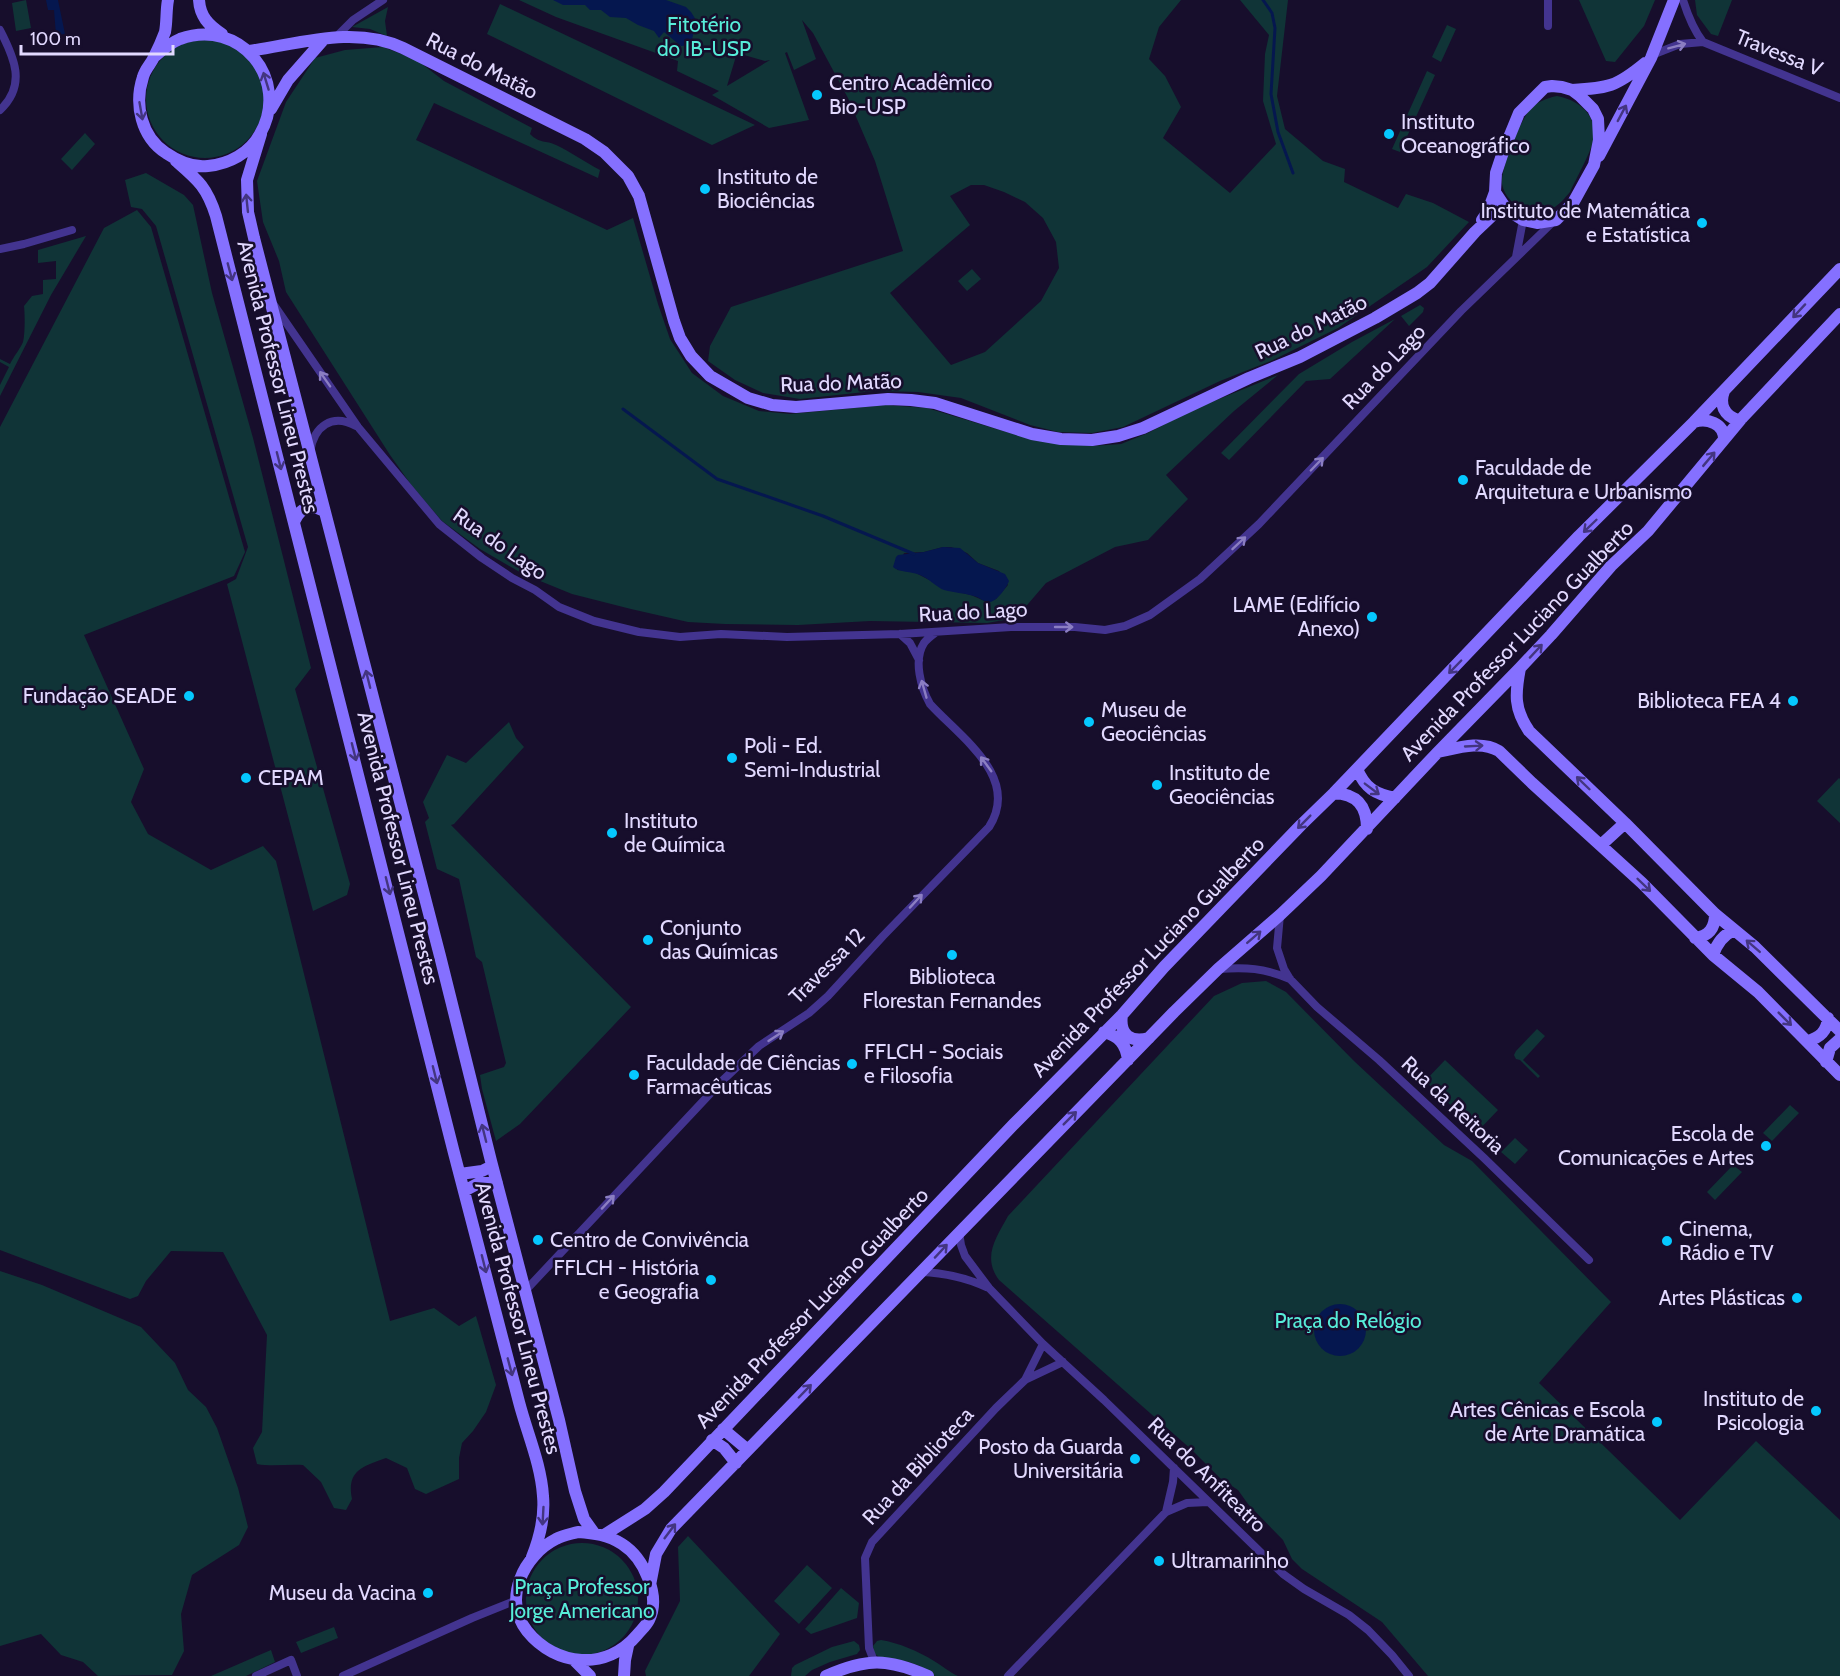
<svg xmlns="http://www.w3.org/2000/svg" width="1840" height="1676" viewBox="0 0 1840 1676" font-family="Cabin,sans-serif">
<rect width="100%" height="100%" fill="#170e2c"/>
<path fill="#103437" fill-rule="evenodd" d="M26,0l5,28 -15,3 -4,-28z
M519,0h662l-22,27 -10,32 16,17 16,31 -18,31 67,55 46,-49 -13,-43 2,-47 4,-19 -29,-35h48l-11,96 8,33 38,32 22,8 -1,13 54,26 8,-14 27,9 36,19 -42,45 -89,61 -65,32 -53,21 -97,46 -31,6 -34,-1 -28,-7 -69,-27 -43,-6 -44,-1 -74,8 -37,-6 -28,-13 -27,-19 2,-15 21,-39 172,-56 -28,-90 -27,-63 -35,-65 -11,-13 14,39 -22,11 -7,-18 -2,1 24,67 -40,8 -57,-33 7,-4 -42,-20 1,-10 -122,-44zM737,53l28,8 5,-1 -43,26zM971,185h13l20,7 21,10 18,16 13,24 3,26 -18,33 -56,51 -34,13 -61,-72 80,-68 -20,-29z
M1579,0h76l-11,26 -29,36 -9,-1z
M1695,0h37l-14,36 -7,-2 -14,-19z
M500,4l255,121 -43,20 -225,-111z
M388,7l-3,14 2,15 -17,-7 -18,-2z
M1447,25l9,4 -15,33 -9,-5z
M146 99a59 59 0 1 1 118 0a59 59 0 1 1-118 0Z
M383,47l34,13 27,21 88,47 -2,6c10,10 16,6 26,11 15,7 29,17 44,25l-2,8 -164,-75 -18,37 191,90 26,-12 25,86 12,35 22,34 31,23 36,15 31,3 96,-9 41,3 103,31 62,7 29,-2 27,-11 44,-23 86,-35 -44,36 -68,64 22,24 -40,41 -33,7 -69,36 -30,35 -29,5 -117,-2 -72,4 -73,-1 -37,-2 -57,-13 -59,-15 -49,-20 -43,-25 -38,-28 -30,-35 -22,-31 -104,-163 -7,-31 -16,-39 -6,-41 29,-79 29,-44 30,-8zM943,547h8l16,6 11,10 21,8 9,14 -12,14 -9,3 -16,-7 -27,-6 -9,-6 -23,-12 -15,-1 7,-17 20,-1z
M1427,71l8,4 -35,77 -8,-3z
M1557,96c22,4 42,20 36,45 -3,13 -17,38 -23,51 -5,6 -11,13 -17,16 -20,10 -47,-2 -51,-24 -2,-13 18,-63 27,-73 7,-9 18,-13 28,-15z
M85,133l10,11 -23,26 -11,-11z
M146,173l38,22 9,10 19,88 41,145 58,230 -16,21 55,195 -3,11 -34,16 -86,-327 9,-5 12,-32 -92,-321 -14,-17 -11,-2 -6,-27z
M137,210l14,17 94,325 -11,24 -150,59 60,134 -13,33 17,32 63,36 52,-24 13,15 114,460 44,-13 25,18 17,-10 20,69 -10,27 -13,19 -11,12 -3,15v21l-33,15 -11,-5 -8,-21 -21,-10c-22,8 -40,12 -34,41l-6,11 -12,-2 -13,-26 -18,-17c-16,-1 -31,2 -46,-1l-4,-16 9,-16 5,-97 -44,-83 -52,-1 -25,30 -8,15 -8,3 -130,-49v-823l104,-199z
M86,236l-35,59 -51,101v-11l9,-18 -9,-5v-3l10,5c4,-8 10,-15 13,-22 2,-7 2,-28 1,-36l8,-10 11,-2v-14l13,-1v-18l-18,2v-13z
M972,269l9,10 -14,12 -9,-10z
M1420,305l4,3 -1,4 -14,14 -8,-10z
M1395,319l-65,60 -24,2 -77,79 -8,-7 78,-79 53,-32z
M509,722l7,16 8,9 -70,77 -3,1 180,182 -111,117 -24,17 -14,-52 -2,-14 24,-8 2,-4 -24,-101 -6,-5 -17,-78 -22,-10 -12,-47 4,-4 -6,-16 24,-47 19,8z
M1839,778l1,1v44l-23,-22z
M1266,981l20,11 68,69 90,84 28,16 139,141 -72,81 141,137 76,-79 84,79v156h-412l-46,-54 -80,-53 -10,-10 -9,-19 -35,-36 -10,-14 -18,-12 -28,-28 -193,-170c-17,-23 -3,-42 9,-64l206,-220 28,-13z
M1537,1029l8,7 -22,24 17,16 -2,2 -18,-18 -4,-1 -2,-4 2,-4z
M1445,1060l53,50 -20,21 -53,-50z
M1790,1105l9,8 -27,28 -9,-8z
M1515,1138l13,12 -13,14 -14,-12z
M1733,1165l9,7 -27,28 -8,-8z
M0,1271l42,14 99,42 34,36 13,27 18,17 11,21 21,60 10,39 -9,18 -47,30 -11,39 3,37 -12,24 -74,1 -15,-14 -22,-7 -20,-21 -41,12z
M688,1536l92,98 -31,42h-103l-1,-5 35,-70 -2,-54z
M526 1599a56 56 0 1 1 112 0a56 56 0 1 1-112 0Z
M807,1565l25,23 -33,36 -25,-23z
M841,1588l18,15 -2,15 -46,16 -6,-5z
M334,1627l4,11 -37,15 -5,-11z
M881,1640c18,3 37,11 53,21 9,5 15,11 24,15h-23l-15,-10 -11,-4 -30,-5 -5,-4 -1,-7 4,-5z
M854,1641l5,4 1,5 -3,4 -27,8 -18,8 -7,6h-14l1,-8 3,-3 37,-18z
M271,1650l4,12 -29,14h-35z"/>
<path fill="#05174f" d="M46,0h12l7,34 -9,1 -2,-25h-6z
M553,0h113l20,7 5,5 5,8 -5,25 -10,1 -17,-14 -5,6 -5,-7 -16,-6 -12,-7 -16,-1 -9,-7h-11l-5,-5h-22z
M943,547l17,1 18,15 27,11 4,7c-2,6 -12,20 -19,21 -4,1 -9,-3 -13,-5 -11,-4 -22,-4 -33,-7 -6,-2 -16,-12 -24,-15 -9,-4 -20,-2 -27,-8l3,-10 2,-2 26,-3z
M1314 1330a26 26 0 1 1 52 0a26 26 0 1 1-52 0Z"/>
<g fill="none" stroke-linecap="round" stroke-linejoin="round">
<path stroke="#05174f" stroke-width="3" d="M1263,0l9,13 3,15 -4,66 7,38 15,41
M623,409l94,70 106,37 91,38"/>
<path stroke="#433490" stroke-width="8" d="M1548,0v26
M1683,0c5,16 10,29 20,42
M0,30c14,27 27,55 0,80
M336,37l17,-17 30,-20
M1652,55l28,-11 23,-2 137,56
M0,249l24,-5 48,-14
M1516,257l7,-37
M274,305l84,122 81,97 43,34 30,20 23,12 24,17 35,14 45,11 41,5 41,-3 66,3 113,-3 111,-7h64l30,3 20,-4 25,-11 50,-36 59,-55 202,-213 94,-91
M310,452c4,-26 22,-39 46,-26
M900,634l10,9 9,17
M1280,915l-3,33 7,21 6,10 27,28 62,53 105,98 105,102
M1219,969c27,-2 45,-1 71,10
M959,1232l2,13 4,11 24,32 54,56 61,56 179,174 21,15 45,26 19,15 24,25 17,21
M921,1272c24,1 44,5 65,15
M525,1291l197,-210 37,-35 50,-33 19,-17 55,-60 106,-109c32,-50 -29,-90 -59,-123 -9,-16 -17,-44 -6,-61 3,-4 7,-7 11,-10
M1025,1380l38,-18
M1166,1512l7,-30 1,-14
M874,1661l-5,-13 -4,-90 7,-16 124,-134 29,-28 18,-36
M256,1676l35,-16 6,16
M343,1676l129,-58 45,-18
M1008,1676l158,-164 21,-9 21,-1"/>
<path stroke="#8570ff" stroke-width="12" d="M199,0c1,16 9,25 23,34
M249,51c50,-7 106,-26 154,-3l182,91 19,13 24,24 11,20 35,125 6,17 11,18 19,20 38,22 24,7 24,2 92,-8 23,1 24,3 97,31 29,5 31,1 26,-4 25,-8 106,-50 51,-21 75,-39 42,-25 13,-10 45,-51 20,-19 12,-3
M154,57c8,-7 16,-14 26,-18 60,-22 111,41 80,95 -10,19 -31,30 -52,32 -16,2 -29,-4 -42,-13 -25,-16 -32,-49 -23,-76 2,-8 8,-13 11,-20 4,-8 8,-17 11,-25 2,-10 1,-22 3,-32
M1572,90c36,-2 44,-3 73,-27
M271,109l17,-29 36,-41
M261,134l-14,46 1,32 6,26 186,718 51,205 68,259 16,71 9,28 10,14
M1599,156l52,-98 23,-58
M176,161c22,19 31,26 40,55 80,312 161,624 238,937 21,83 44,166 65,249 8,31 22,62 24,94 2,22 -3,41 -11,61
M1482,220l6,-9 7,-19 1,-19 7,-21 16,-39 26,-26 7,-1 10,1 10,3 8,6 13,13 5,10 1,21 -5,25 -21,38 -17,17 -19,3 -14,-3 -16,-10 -12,-18
M1724,391c-5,13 0,25 14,29l4,-2
M1694,422c13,-4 30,1 30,17
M295,520c6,-13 18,-17 30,-8
M1520,668c-5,26 -6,41 9,63l96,92 90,91 40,33 85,84
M1438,752c19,-4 43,-12 61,-1l33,32 110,100 71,72 45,37 82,83
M1357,769c8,19 18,25 38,29
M1334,793c23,1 33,13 33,36
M1601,845l24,-22
M1695,938c14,-2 20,-10 20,-24
M1713,955c4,-12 10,-20 21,-25
M1122,1015c-3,20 9,28 27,23
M1104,1032c15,4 22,12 24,28
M1807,1041c12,-3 20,-9 21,-23
M1826,1062l4,-14 10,-9
M460,1174l22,-3 10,-5
M464,1191l15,-8h18
M723,1429l25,21
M712,1440l12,8 12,15
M578,1532c16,1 30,3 44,12 22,14 39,52 27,76 -3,6 -8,10 -12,15 -30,36 -81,32 -110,-4 -25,-32 -3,-76 29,-92 7,-4 15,-5 22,-7z
M604,1535l41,-26 19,-17 350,-368 108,-109 42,-48 137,-142 33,-32 245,-257 115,-114 146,-153
M650,1585l6,-31 15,-25 503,-517 44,-43 62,-54 41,-39 116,-123 83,-85 31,-33 60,-69 37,-35 94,-113 98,-104
M575,1661l15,15
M624,1676l1,-16 3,-14
M826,1676c40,-18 62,-18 102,0"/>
</g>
<defs><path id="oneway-shaft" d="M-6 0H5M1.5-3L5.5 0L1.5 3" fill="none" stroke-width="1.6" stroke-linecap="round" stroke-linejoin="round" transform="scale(1.5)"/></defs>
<g stroke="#8b7ec2">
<use href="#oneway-shaft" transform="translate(1677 46) rotate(-15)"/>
<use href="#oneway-shaft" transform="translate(325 379) rotate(-125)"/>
<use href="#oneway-shaft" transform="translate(1317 464) rotate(-46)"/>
<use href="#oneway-shaft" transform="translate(1239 543) rotate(-43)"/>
<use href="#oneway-shaft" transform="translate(1064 627)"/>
<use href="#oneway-shaft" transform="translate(924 689) rotate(-106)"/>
<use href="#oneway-shaft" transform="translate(986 764) rotate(-126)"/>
<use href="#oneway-shaft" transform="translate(916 901) rotate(-47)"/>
<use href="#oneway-shaft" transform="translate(776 1036) rotate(-33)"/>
<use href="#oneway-shaft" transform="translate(608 1202) rotate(-47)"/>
</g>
<g stroke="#433580">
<use href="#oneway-shaft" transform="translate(266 81) rotate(-107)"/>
<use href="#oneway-shaft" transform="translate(141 111) rotate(80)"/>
<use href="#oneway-shaft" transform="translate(1622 113) rotate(-62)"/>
<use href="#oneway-shaft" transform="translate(247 203) rotate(-96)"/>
<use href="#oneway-shaft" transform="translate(230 272) rotate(75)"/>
<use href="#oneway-shaft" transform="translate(1799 311) rotate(133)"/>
<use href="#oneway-shaft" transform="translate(1709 459) rotate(-50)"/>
<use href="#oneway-shaft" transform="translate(279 461) rotate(76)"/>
<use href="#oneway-shaft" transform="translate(1590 526) rotate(136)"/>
<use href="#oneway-shaft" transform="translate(1536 651) rotate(-47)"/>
<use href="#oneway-shaft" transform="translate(1455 667) rotate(134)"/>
<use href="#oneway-shaft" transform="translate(368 679) rotate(-104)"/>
<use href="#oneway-shaft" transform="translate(1474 746) rotate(-3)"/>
<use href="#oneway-shaft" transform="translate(354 752) rotate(76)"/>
<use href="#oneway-shaft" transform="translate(1583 783) rotate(-136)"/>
<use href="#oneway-shaft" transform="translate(1372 789) rotate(37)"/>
<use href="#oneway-shaft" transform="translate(1304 822) rotate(135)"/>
<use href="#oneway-shaft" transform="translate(1644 885) rotate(44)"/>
<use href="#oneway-shaft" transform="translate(388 886) rotate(76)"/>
<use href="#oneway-shaft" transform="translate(1254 937) rotate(-41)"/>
<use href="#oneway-shaft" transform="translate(1753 946) rotate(-139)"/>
<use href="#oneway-shaft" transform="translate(1785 1019) rotate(45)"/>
<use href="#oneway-shaft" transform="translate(435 1075) rotate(76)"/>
<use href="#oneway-shaft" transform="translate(1070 1118) rotate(-45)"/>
<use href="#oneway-shaft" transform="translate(484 1133) rotate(-104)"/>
<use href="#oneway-shaft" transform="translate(941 1251) rotate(-47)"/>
<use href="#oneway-shaft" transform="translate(484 1264) rotate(76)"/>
<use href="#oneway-shaft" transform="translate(510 1367) rotate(75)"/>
<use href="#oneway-shaft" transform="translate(805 1391) rotate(-46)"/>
<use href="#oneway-shaft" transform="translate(543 1516) rotate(93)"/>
<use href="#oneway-shaft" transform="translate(670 1531) rotate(-53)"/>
</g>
<g fill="#05c8ff" stroke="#170e2c" stroke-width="2">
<circle cx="817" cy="95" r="6"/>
<circle cx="1389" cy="134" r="6"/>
<circle cx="705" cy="189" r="6"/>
<circle cx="1702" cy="223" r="6"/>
<circle cx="1463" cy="480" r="6"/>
<circle cx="1372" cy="617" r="6"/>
<circle cx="189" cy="696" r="6"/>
<circle cx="1793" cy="701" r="6"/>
<circle cx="1089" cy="722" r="6"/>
<circle cx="732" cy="758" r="6"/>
<circle cx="246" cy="778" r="6"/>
<circle cx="1157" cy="785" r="6"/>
<circle cx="612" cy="833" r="6"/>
<circle cx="648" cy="940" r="6"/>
<circle cx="952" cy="955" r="6"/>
<circle cx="852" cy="1064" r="6"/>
<circle cx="634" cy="1075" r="6"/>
<circle cx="1766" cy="1146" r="6"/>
<circle cx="538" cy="1240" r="6"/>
<circle cx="1667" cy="1241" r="6"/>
<circle cx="711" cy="1280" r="6"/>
<circle cx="1797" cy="1298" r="6"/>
<circle cx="1816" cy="1411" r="6"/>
<circle cx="1657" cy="1422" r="6"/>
<circle cx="1135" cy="1459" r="6"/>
<circle cx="1159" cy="1561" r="6"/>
<circle cx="428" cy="1593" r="6"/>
</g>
<g text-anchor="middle" stroke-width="5" stroke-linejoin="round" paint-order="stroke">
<g font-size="21" fill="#57edd9" stroke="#170e2c">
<text x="704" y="32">Fitotério<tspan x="704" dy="24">do IB-USP</tspan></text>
<text x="1348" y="1328">Praça do Relógio</text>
<text x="582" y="1594">Praça Professor<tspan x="582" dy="24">Jorge Americano</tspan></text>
</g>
<g font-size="21" fill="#e2d9ff" stroke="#170e2c">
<text transform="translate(1779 53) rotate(22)" y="7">Travessa V</text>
<text transform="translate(482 66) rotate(27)" y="7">Rua do Matão</text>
<text transform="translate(1311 327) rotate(-26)" y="7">Rua do Matão</text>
<text transform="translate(1384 367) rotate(-46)" y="7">Rua do Lago</text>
<text transform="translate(278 377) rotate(76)" y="7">Avenida Professor Lineu Prestes</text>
<text transform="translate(841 383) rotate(-2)" y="7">Rua do Matão</text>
<text transform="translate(500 544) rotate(35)" y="7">Rua do Lago</text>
<text transform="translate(973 612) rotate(-3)" y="7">Rua do Lago</text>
<text transform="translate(1517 641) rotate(-46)" y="7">Avenida Professor Luciano Gualberto</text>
<text transform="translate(398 848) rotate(76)" y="7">Avenida Professor Lineu Prestes</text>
<text transform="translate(1148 957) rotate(-46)" y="7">Avenida Professor Luciano Gualberto</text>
<text transform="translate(827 966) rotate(-45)" y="7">Travessa 12</text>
<text transform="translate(1453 1105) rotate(43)" y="7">Rua da Reitoria</text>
<text transform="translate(812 1308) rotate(-46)" y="7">Avenida Professor Luciano Gualberto</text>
<text transform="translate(518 1318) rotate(75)" y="7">Avenida Professor Lineu Prestes</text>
<text transform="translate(918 1466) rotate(-47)" y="7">Rua da Biblioteca</text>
<text transform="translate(1207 1475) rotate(44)" y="7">Rua do Anfiteatro</text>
</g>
<g font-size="21" fill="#e2d9ff" stroke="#170e2c" text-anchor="start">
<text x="829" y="90">Centro Acadêmico<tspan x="829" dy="24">Bio-USP</tspan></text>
<text x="1401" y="129">Instituto<tspan x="1401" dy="24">Oceanográfico</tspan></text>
<text x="717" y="184">Instituto de<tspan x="717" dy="24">Biociências</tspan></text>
<text x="1690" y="218" text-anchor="end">Instituto de Matemática<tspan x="1690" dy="24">e Estatística</tspan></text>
<text x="1475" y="475">Faculdade de<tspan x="1475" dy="24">Arquitetura e Urbanismo</tspan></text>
<text x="1360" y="612" text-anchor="end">LAME (Edifício<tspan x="1360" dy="24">Anexo)</tspan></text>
<text x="177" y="703" text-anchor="end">Fundação SEADE</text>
<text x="1781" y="708" text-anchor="end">Biblioteca FEA 4</text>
<text x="1101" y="717">Museu de<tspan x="1101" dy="24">Geociências</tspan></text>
<text x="744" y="753">Poli - Ed.<tspan x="744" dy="24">Semi-Industrial</tspan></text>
<text x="1169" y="780">Instituto de<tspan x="1169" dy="24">Geociências</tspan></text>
<text x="258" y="785">CEPAM</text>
<text x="624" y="828">Instituto<tspan x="624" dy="24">de Química</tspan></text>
<text x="660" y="935">Conjunto<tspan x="660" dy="24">das Químicas</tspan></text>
<text x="952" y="984" text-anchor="middle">Biblioteca<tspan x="952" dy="24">Florestan Fernandes</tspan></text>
<text x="864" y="1059">FFLCH - Sociais<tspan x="864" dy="24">e Filosofia</tspan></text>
<text x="646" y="1070">Faculdade de Ciências<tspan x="646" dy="24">Farmacêuticas</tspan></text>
<text x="1754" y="1141" text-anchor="end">Escola de<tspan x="1754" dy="24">Comunicações e Artes</tspan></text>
<text x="1679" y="1236">Cinema,<tspan x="1679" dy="24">Rádio e TV</tspan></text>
<text x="550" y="1247">Centro de Convivência</text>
<text x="699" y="1275" text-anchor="end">FFLCH - História<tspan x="699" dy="24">e Geografia</tspan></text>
<text x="1785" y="1305" text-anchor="end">Artes Plásticas</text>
<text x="1804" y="1406" text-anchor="end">Instituto de<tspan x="1804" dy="24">Psicologia</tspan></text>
<text x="1645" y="1417" text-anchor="end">Artes Cênicas e Escola<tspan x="1645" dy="24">de Arte Dramática</tspan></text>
<text x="1123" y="1454" text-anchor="end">Posto da Guarda<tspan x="1123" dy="24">Universitária</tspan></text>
<text x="1171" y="1568">Ultramarinho</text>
<text x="416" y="1600" text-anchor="end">Museu da Vacina</text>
</g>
</g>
<path d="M21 45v9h152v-9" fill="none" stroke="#e2d9ff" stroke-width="3"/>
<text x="30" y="45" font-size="18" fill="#e2d9ff" stroke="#170e2c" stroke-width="4.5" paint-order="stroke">100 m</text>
</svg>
